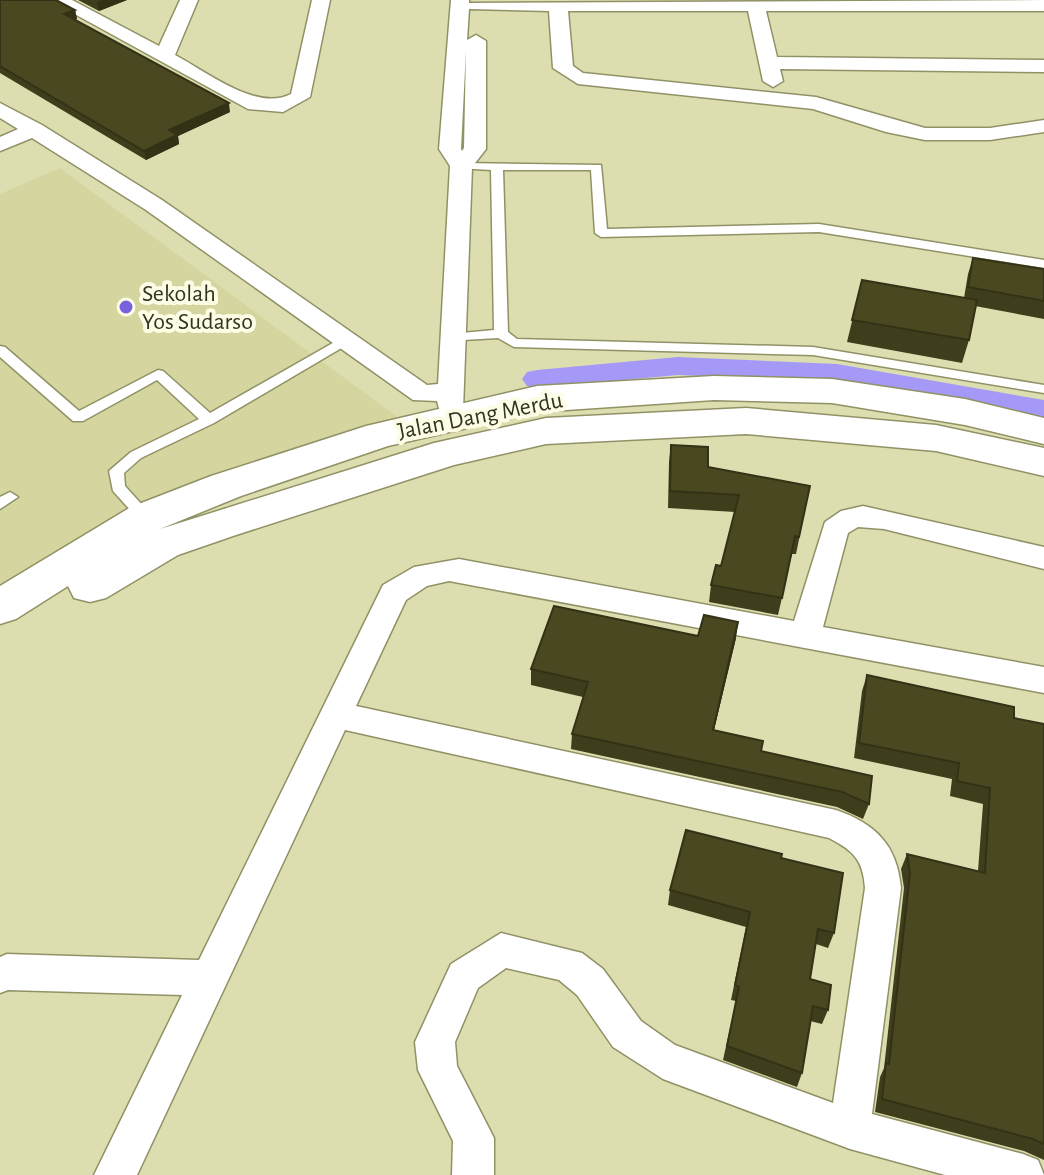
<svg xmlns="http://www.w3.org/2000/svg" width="1044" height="1175" viewBox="0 0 1044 1175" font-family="'Alegreya Sans',sans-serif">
<rect width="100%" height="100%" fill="#dddeb0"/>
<path fill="#d5d5a0" d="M60,168l340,251 -400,177v-402z"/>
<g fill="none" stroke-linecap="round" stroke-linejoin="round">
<path fill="#a499f7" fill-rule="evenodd" d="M678,357l159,7 207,36v20l-207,-38 -159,-7 -141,13 -10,-2 -5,-7 5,-7 10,-2z"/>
<defs>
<path id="service" d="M461,163l140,2 6,64 212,-5 225,36v8l-225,-36 -218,5 -6,-4 -4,-63h-88l5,162 9,7 296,8 231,38v8l-231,-38 -299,-8 -16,-9 -52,3v-6l5,-1 43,-4 -3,-160 -34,-2v-4z
M345,336l5,1v6l-136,80 -73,35 -17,15 1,13 29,32 -8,5 -5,-1 -28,-31 -4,-20 22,-19 68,-33 -42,-39 -74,41h-10l-73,-64v-11l5,1 74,64 79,-41 5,1 47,42z
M10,492l8,5 -18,12v-12z"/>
<path id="minor" d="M49,0h23l87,46 21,-46h18l-23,55c31,16 81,57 116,39l21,-94h18l-20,97 -27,15 -35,-3z
M451,0h18v3l575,-3v11h-278l11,46 267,3v12l-264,-3 3,12 -10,6 -10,-6 -15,-70h-180l5,55 10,7 233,24 109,31h65l54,-8v12l-54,8h-65l-39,-8 -73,-23 -235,-25 -25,-16 -4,-57 -80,-2 -2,31 9,-5 10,6v108l-14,18 -9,243 -4,6h-18l-4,-15 -24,-1 -267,-190 -114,-72 -32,13v-14l18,-8 -18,-11v-15l42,22 120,75 265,185 11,-1 12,-218 -11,-17zM466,50l-2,98 -2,3 -1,-2z
M863,506l181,41v22l-160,-40 -26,-2 -10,6 -25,94 221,40v26l-595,-112 -22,5 -21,14 -50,106 480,104c40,14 61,35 65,78l-29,226 151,40 15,6 6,15h-99l-95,-26 -187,-70 -50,-32 -36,-52 -18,-15 -53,-12 -28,20 -23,54 2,24 37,72v37h-42l1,-34 -35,-71 -3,-28 36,-78 50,-31 81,20 21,16 38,52 34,24 158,58 32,-215c-2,-28 -11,-37 -36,-50l-484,-108 -208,445h-43l88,-180 -174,-5 -8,3v-36l7,-3 192,6 184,-375 31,-18 45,-8 335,62 31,-99 16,-11z"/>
<path id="secondary" d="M714,376l118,3 133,20 79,19v26l-79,-19 -133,-22 -118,-3 -177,12 -149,34 -147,50 -81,33 274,-86 112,-25 200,-10 190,17 108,23v28l-108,-25 -190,-17 -200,10 -92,21 -221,71 -55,19 -72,43 -16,4 -16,-4 -6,-12 -52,33 -16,5v-38l131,-79 80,-31 155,-50 171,-40z"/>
</defs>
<use href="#service" stroke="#919166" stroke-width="3"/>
<use href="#minor" stroke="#919166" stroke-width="3"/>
<use href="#secondary" stroke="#919166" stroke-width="3"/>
<use href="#service" fill="#fff" fill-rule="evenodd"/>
<use href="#minor" fill="#fff" fill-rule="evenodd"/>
<use href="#secondary" fill="#fff" fill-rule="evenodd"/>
</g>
<path fill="#3f3e1c" d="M0,0l75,10 2,9 -2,1 155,92 -52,24 1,8 -33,16 -146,-87z
M78,0h49l-28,11z
M973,258l71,11v50l-69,-13 -6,34 -7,23 -115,-21 15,-62 102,18 4,-24z
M671,445l37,22 102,19 -14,68h-4l-14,61 -69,-13 2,-17 10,-19 14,-54 -67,-4 1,-46z
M698,636l38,2 -22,92 47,21 108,53 -6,15 -26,-12 -266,-58 1,-15 11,-37 -52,-12v-16z
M867,675l147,43 30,6v436l-20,-9 -149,-39 5,-35 4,-9 20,-180 -3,-19 6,-15 71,17 5,-67 -33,-8 2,-17 -98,-21 8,-67z
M781,858l53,75 -6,15 -12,-4 -6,35 18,31 -6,14 -12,-3 -8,52 -5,14 -74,-27 13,-59 -5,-1 15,-73 -78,-22 2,-15z"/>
<path fill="#333216" d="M103,0h24l-28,11 -2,-9z
M75,10l2,9 -11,4 -2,-9z
M229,103l1,9 -52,24 1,8 -33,16 -2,-9 25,-21z
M738,622l-2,16 -26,108 3,-16z"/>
<path fill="#494820" stroke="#333216" stroke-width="2" d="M0,0h56l19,10 -11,4 165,89 -60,27 8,5 -33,16 -144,-85z
M973,258l71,11v32l-76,-14z
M862,280l115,20 -8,40 -117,-20z
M671,445l37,2v20l102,19 -11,51 -4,-1 -13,62 -71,-13 5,-20 5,1 18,-71 -69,-4z
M554,606l144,30 6,-21 34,7 -25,108 50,11 -2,10 111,25 -3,28 -27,-12 -270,-58 16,-52 -57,-13z
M867,675l147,32v11l30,6v420l-11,-5 -151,-40 4,-36 3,1 21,-191 -3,-19 78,19 5,-85 -33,-7 2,-18 -100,-20z
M686,830l96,24 -1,4 62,15 -9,60 -16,-4 -8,50 21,6 -3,25 -15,-4 -11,67 -75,-27 12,-59 -4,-2 15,-73 -80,-22z"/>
<circle fill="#7861dc" stroke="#fdfde6" stroke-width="3" cx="126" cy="307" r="8"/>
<g text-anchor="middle" stroke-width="8" stroke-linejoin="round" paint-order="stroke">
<g font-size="24" fill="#333320" stroke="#fdfde6" text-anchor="start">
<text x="142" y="301">Sekolah<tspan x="142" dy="28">Yos Sudarso</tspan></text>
</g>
<g font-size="24" fill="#333320" stroke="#fdfde6">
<text transform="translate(480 415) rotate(-11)" y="8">Jalan Dang Merdu</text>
</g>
</g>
</svg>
